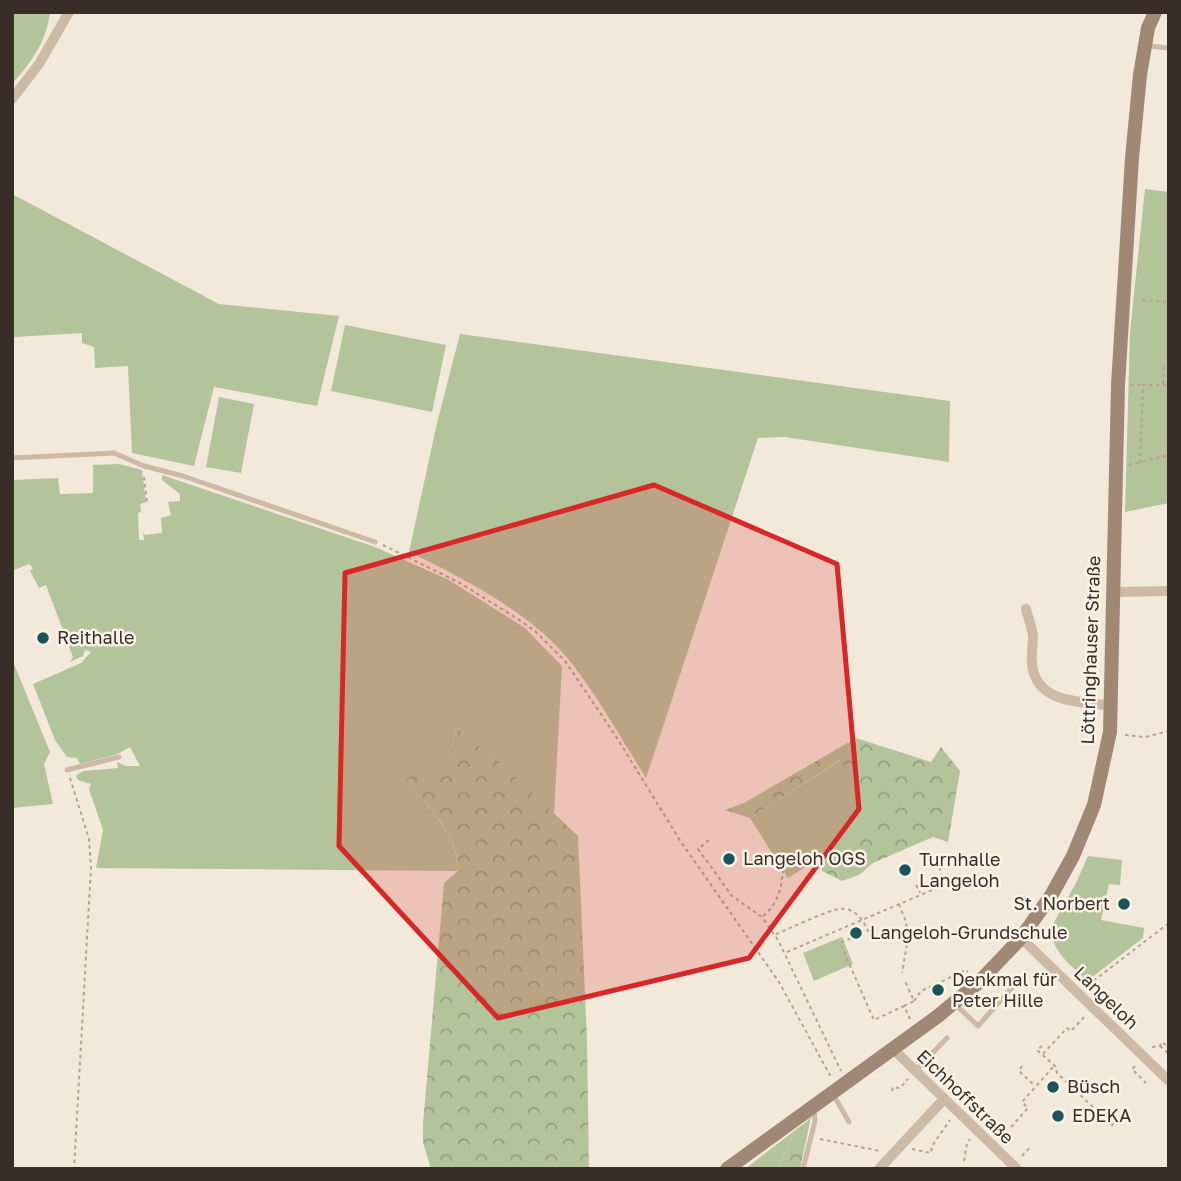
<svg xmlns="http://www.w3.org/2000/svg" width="1181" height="1181" viewBox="0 0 1181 1181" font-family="'Golos Text',sans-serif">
<defs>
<pattern id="forest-crowns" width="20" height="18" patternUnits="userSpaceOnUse" patternTransform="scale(1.75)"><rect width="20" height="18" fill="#b3c49a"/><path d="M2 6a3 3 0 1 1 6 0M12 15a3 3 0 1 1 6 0" fill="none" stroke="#93a07e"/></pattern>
</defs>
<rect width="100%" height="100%" fill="#f3e9db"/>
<path fill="#b3c49a" d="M12,12l38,1c-4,29 -19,50 -38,71z
M1145,189l24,3v311l-44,9 5,-180z
M12,194l207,110 120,12 -22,90 -103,-19 -20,79 -62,-13 -4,-87 -33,2 -1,-21 -12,-4v-10l-67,4 -3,3z
M345,325l101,20 -14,67 -101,-21z
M460,334l490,67 -1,61 -164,-25 -27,1 -112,340c-24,-38 -46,-78 -73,-113 -38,-50 -108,-86 -164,-113l28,-129z
M219,397l35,7 -13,69 -35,-6z
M119,464l23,6 4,32 -6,2 1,8 -3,1 1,27h5l-1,-8 2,3 17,-2 -1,-15 10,-3 -3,-13 12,-1v-7l-18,-14v-5l213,72 74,33 76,48 37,38 -8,148 -54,-52 -44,-34 -10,45 -40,7c20,23 54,58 52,91l-362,-3 7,-38 -14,-41 2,-5 -13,-4 -2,-4 7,-5 35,-3 -1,-6 9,4h14l-10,-19 -12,7 -38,10 -3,-6 -10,-1 -12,-17 -22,-56 48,-21 10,-11 -6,-2 -2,6 -13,6 3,-5 -27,-72 -7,3 -9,-17 3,-3 -4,-4 -17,7v-91l46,-2 2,16 33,-1v-28z
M12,659l38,93 -6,12 9,40 -41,4z
M841,760l38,60 -91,58 -38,-60z
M1088,856l34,4 -2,25 -11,-1 -8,36 43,8 -1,10 -56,43c-15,-15 -39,-32 -35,-55l24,-43z
M842,937l11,27 -39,17 -11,-28z
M807,1121l-16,17 -14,31h-32z"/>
<path fill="url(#forest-crowns)" d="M456,728l44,34 78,74 9,203 2,130h-158l-8,-27v-18l21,-241 14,-12c3,-33 -32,-68 -52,-91l14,-14 26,7z
M856,738l75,24 10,-15 19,24 -12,71 -15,-5 -60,26 -14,12 -17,6 -20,-10c-2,-23 39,-39 57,-51l-39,-60 -90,58 -25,-8 19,-7z
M811,1117l-11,52h-23l14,-31z"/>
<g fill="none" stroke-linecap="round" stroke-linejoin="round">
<path stroke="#b8a390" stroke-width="2" stroke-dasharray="3.5 3.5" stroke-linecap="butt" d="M1142,300l27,2
M1163,384l1,-20
M1130,385h12
M1140,463l3,-78h26
M1129,465l40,-10
M144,477l3,26
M383,545l77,38 61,38 15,11 29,29 52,77 64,104 98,140 52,95
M1125,735l20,2 24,-6
M70,778l19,61 2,28 -17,302
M709,840l-11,9 34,47 30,21 16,23 63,131
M916,885l4,8
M899,904l7,18 2,16 -6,35
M763,916c15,-12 18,-27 20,-45
M776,934c13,-5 52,-24 63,-25 15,-2 24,10 29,22l-28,12 34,77 30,-14 6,13
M787,952l150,-64 5,-10 -4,-18
M1088,985l81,-62
M914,1001l7,-10 45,-21 2,2
M904,1006l10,-5 -9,-20
M1042,1046l-5,4 18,16 2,7 55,52 3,-3
M1160,1046l9,8
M1152,1047l8,-1 2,-4 7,6
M1043,1054l24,-26 4,3 14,-15
M1022,1066l-3,5 15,14
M1135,1066l-3,3 14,14
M892,1091l1,-4 7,1 8,-9
M1011,1127l17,-19 -6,-6 32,-36
M820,1139l60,12
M912,1149l19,4 1,-7 18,-26
M1022,1156l9,-10
M964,1161l3,-18 3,-4"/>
<path stroke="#ccb9a6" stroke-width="5" d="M1148,46l21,2
M12,458l102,-5 30,13 39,10 192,66
M67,770l52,-13
M954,1003l24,23 39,-44
M915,1071l32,-33
M833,1094l16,28
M803,1169l12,-48 -1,-14"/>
<path stroke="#ccb9a6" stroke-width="10" d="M12,99l27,-35 30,-52
M1115,592l54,-1
M1026,609c2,9 6,18 7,27 0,9 -2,19 -1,28 4,40 48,37 80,42
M1021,938l148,143
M892,1048l125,121
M879,1169l65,-70"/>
<path stroke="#a08877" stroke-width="14" d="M727,1169l211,-153 41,-34 42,-44 31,-44 21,-38 21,-51 16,-73 8,-347 14,-227 8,-83 8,-47 7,-16"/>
</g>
<path fill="#d62828" fill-opacity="0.2" stroke="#d62828" stroke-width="5" stroke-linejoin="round" d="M654,485l183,79 22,245 -110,149 -251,60 -159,-172 6,-273z"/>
<g fill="#1a545c" stroke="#fbf3e8" stroke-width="2.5">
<circle cx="43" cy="638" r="7"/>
<circle cx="729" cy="859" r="7"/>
<circle cx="905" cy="870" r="7"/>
<circle cx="1124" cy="904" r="7"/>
<circle cx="856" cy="933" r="7"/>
<circle cx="938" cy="990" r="7"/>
<circle cx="1053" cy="1087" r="7"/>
<circle cx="1058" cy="1116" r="7"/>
</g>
<g text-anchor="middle" stroke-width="5" stroke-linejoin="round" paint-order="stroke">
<g font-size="18" fill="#382d27" stroke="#fbf3e8" text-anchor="start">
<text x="57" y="644">Reithalle</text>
<text x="743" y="865">Langeloh OGS</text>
<text x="919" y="866">Turnhalle<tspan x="919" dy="21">Langeloh</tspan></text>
<text x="1110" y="910" text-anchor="end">St. Norbert</text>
<text x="870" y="939">Langeloh-Grundschule</text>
<text x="952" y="986">Denkmal für<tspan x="952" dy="21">Peter Hille</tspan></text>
<text x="1067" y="1093">Büsch</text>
<text x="1072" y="1122">EDEKA</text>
</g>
<g font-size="18" fill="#382d27" stroke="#fbf3e8">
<text transform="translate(1091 650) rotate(-88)" y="6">Löttringhauser Straße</text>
<text transform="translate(1106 998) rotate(44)" y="6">Langeloh</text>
<text transform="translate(965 1097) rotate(44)" y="6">Eichhoffstraße</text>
</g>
</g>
<rect width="1181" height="1181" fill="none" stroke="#382d27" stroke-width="28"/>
</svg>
